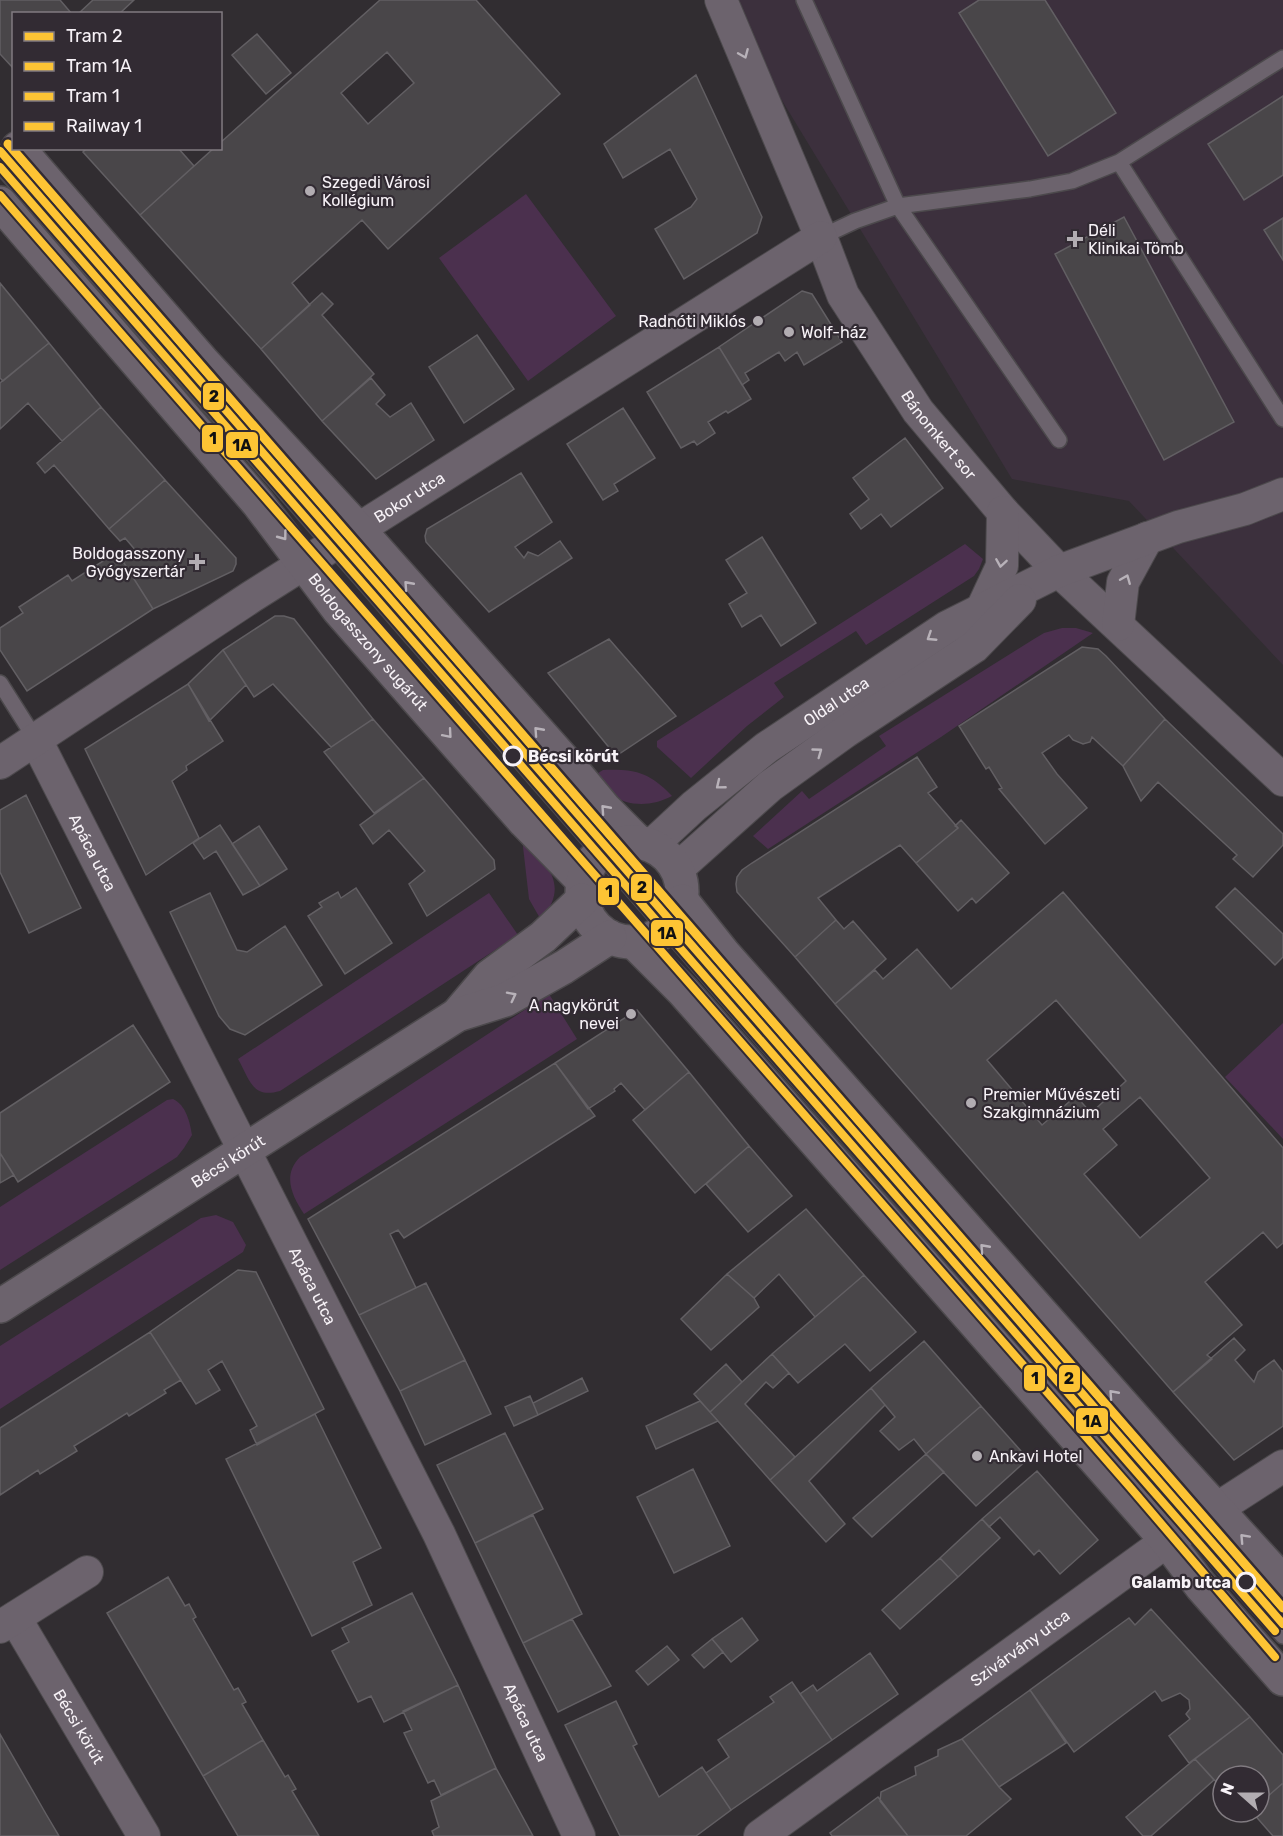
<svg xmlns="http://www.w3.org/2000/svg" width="1283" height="1836" viewBox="0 0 1283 1836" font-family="Rubik,sans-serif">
<rect width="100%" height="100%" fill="#312d31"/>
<path fill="#3c303d" d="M721,0h562v665l-154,-164 -117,-22z"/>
<path fill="#4b304e" d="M526,194l90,122 -88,65 -89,-123z
M965,544l18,15 -4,10 -5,7 -108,69 -10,-14 -82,52 10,14 -37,29 -56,52 -34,-31v-6z
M1062,628h14l17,5 -152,104 -173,112 -15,-13 49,-45 7,8 77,-53 -7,-10 155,-97 10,-6z
M603,770c32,-1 46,2 69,26 -19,10 -43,12 -61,-2 -6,-5 -11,-13 -16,-19z
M522,838c26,28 48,46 19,82l-12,-21z
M489,893l29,42 -238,156c-28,8 -30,-11 -42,-32z
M549,994l28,45 -273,175c-12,-18 -22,-39 -4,-57z
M1283,1023v116l-58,-62z
M173,1099c13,6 17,23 19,36l-8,13 -7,9 -177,113v-63l167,-107z
M216,1215l17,7 13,23 -3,7 -243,157v-63l201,-128z"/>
<path fill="#494649" stroke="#625f63" stroke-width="1.5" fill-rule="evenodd" d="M0,0h60l12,14h-58v55l-14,-15z
M93,0h41l-15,14h-41z
M380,0h96l84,94 -172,155 -26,-29 -70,63 18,22 -49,44 -121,-134 74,-67h6v-5zM387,52l27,31 -46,41 -27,-31z
M979,0h66l71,113 -68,43 -89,-143z
M257,34l34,39 -25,21 -34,-39z
M696,75l66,142 -5,16 -73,46 -29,-50 36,-22 6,-8 -27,-50 -47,29 -19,-34z
M1283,96v79l-39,25 -36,-56z
M87,148h91l16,18 -54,49 -57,-63z
M1124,217l110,205 -70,38 -109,-206z
M1283,218v42l-19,-30z
M0,283l49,60 -46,38 -3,-3z
M802,291l10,3 30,48 -38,23 -7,-13 -12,9 -6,-9 -34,21 4,7 -7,5 -23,-38z
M322,293l11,11 -11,11 52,59 -52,47 -61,-72z
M477,335l37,54 -50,34 -35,-56z
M49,343l52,64 -39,34 -34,-38 -28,26v-46z
M719,347l32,52 -23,14 -2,-2 -18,11 7,11 -18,12 -3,-4 -13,7 -34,-56z
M371,378l14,17 -9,9 14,13 21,-14 23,37 -58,39 -54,-58z
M101,407l64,73 -56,49 -55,-64 -9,8 -8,-10z
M623,408l32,50 -41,26 4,7 -15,9 -36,-56z
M905,438l38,50 -52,39 -10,-13 -20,15 -11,-15 19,-15 -16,-21z
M521,473l31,49 -37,25 9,11 4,-6 10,4 22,-15 12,17 -83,54 -63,-70 -1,-6 2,-7z
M165,480l71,78v6l-3,7 -80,38 -36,-57h20l-12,-14 -5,3 -11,-12z
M762,537l54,86 -35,23 -20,-31 -19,12 -13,-23 18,-11 -21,-33z
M117,552l36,57 -126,82 -27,-41v-22l23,-15 -4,-6 49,-32 4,6z
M275,616h9l10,3 79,100 -42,28 -58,-63 -19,13 -31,-47z
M609,639l67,77 -60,40 -68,-83z
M1082,647l16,2 8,7 59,63 -42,47 -31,-29 -2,5 -7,2 -10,-4 -4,-5 -27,18 15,21 30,34 -42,36 -46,-55 3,-1 -13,-21 -3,2 -27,-43z
M223,650l23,35 -37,36 -21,-37z
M188,684l35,57 -37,25 1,4 -15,11 27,57 -53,37 -61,-126z
M373,719l51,59 -50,35 -50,-61z
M1165,719l118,115v11l-30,32 -20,-18 4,-4 -79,-73 -17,19 -18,-35z
M917,757l20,30 -9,6 30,35 -42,35 -16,-18 -82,53 18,22 -41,37 -58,-65 -1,-8 1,-7 5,-7 10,-7z
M424,778l70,82 1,9 -68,47 -18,-32 16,-13 -36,-41 -16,14 -13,-19z
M26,795l55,113 -52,25 -29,-61v-62z
M961,820l48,53 -33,30 -4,-5 -14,13 -42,-48 42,-35 -3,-2z
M220,825l40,61 -17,9 -27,-44 -12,8 -11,-16z
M259,826l28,43 -27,17 -28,-42z
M356,888l36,55 -47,31 -37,-58 14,-9 -3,-4 19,-11 3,6z
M1235,888l48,46v23l-8,8 -59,-58z
M1063,892l220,256v95l-6,5 -14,-16 -58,50 37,43 -35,30 5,4 -39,33 -338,-388 40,-34 8,9 34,-30 34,40zM1056,1000l70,81 -35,32 -15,-17 -34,29 -55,-65zM1140,1097l70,81 -70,60 -56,-64 33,-29 -14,-16z
M210,893l27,57 10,2 38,-26 37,59 -77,50 -15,-6 -11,-13 -49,-104z
M836,920l8,9 9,-8 33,38 -51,45 -40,-47z
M637,1010l52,62 -44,38 -24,-27 -7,6 1,2 -27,18 -33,-46z
M133,1025l37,57 -152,100 -18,-29v-40z
M555,1063l40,53 -191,122 -6,-8 -8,4 26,54 -57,27 -51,-96z
M689,1072l60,74 -54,47 -62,-73z
M749,1146l43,50 -44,36 -42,-48z
M0,1153l14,22 -14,8z
M806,1209l58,66 -49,42 -36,-43 -25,24 -27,-24z
M238,1270l18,2 68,137 -67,36 -7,-15 7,-4 -35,-65 -14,9 12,20 -24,14 -46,-72z
M727,1274l27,24 5,9 -48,43 -30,-31z
M864,1275l52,57 -46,39 -25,-27 -47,39 -26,-29z
M426,1283l39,77 -65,31 -41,-76z
M150,1332l31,48 -17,10 2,3 -37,23 -2,-3 -53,33 3,5 -37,23 -2,-4 -38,25v-67z
M1234,1338l11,12 -10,10 19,22 4,-10 16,-12 9,12v54l-49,34 -61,-68z
M924,1341l57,65 -55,48 -12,-15 -15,11 -19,-19 15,-14 -24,-29z
M772,1354l17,19 -16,15 -7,-6 -21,22 50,53 -25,23 -60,-68z
M465,1360l26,54 -66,31 -25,-54z
M726,1364l16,18 -32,30 -16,-18z
M582,1378l6,13 -50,24 -5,-12z
M871,1388l14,17 -76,76 36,43 -19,18 -56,-62z
M530,1396l8,19 -24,11 -9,-19z
M700,1401l18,20 -62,28 -10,-23z
M981,1406l47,53 -52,47 -50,-52z
M315,1414l66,134 -28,14 19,43 -60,31 -86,-177z
M505,1433l38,76 -68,34 -38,-78z
M926,1454l18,18 -72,65 -19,-19z
M693,1469l37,77 -56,27 -37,-76z
M1037,1471l61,69 -38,34 -21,-24 -5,5 -34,-38 -11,10 -7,-8z
M533,1515l49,99 -59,29 -48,-100z
M982,1519l18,19 -42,39 -18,-19z
M940,1558l18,19 -58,52 -18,-19z
M168,1577l17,29 4,-2 7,13 -3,2 41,71 4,-2 8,14 -4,2 21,36 -60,36 -96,-163z
M412,1593l46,92 -74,37 -13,-26 -13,6 -26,-51 17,-9 -7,-14z
M1151,1609l99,108 -61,46 -20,-27 21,-17 -4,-5 4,-5 -1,-9 -9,-7 -18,8 -7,-10 -81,61 -44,-62 99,-72 6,7z
M742,1618l16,22 -27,22 -19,-23z
M572,1619l39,67 -53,26 -35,-69z
M712,1639l11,13 -19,16 -12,-13z
M667,1646l12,14 -31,25 -12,-14z
M870,1653l28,41 -66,46 -32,-46 13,-9 4,6z
M792,1682l40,58 -101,70 -25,-37 23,-16 -11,-17 56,-38 -4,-5z
M458,1685l38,83 -55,27 -7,-15 -6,3 -24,-50 8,-3 -9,-19z
M1030,1690l36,53 -67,44 -37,-48z
M616,1701l21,43 -4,2 26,51 43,-30 29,43 -35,26h-76l-55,-111z
M1250,1717l33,38v28l-24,21v-28h-36v5l-4,4 -24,-26z
M0,1734l46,80 13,22h-59z
M962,1739l37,48 12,12 -45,37h-58l-28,-35 1,-9 35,-17 -1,-8 23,-11v-6z
M263,1740l22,37 3,-2 8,14 -4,2 27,45h-81l-35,-60z
M1195,1759l19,21 -63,56h-8l-17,-19z
M496,1768l37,68h-99l-2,-5 7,-4 -8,-26z
M1283,1783v53h-10l-21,-24h7v-8z
M878,1797l30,39h-76l-2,-3z"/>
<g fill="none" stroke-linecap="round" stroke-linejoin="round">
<defs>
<path id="service" d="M804,0l94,206 161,234
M1119,162l164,257
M0,165l1283,1471
M821,237l34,-16 43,-15 132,-17 42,-8 47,-19 164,-104
M0,683l36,57"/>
<g id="minor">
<path id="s1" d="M721,0l100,237 22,58 75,116 85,101 56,59 224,209"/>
<path d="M982,609l20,-43 1,-54"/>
<path d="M1118,625l5,-43 24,-44"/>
<path id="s2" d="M36,740l403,794 140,302"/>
<path id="s3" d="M0,763l251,-166 570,-360"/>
<path id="s4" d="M652,845l42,-39 72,-58 181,-121 112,-56 119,-44 67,-18 38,-15"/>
<path d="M677,869l93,-83 75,-54 129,-85 46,-47"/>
<path id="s5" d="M15,1618l129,218"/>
<path d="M0,1627l87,-55"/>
<path id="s6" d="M760,1836l407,-295 116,-75"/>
</g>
<g id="tertiary">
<path d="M18,148l186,215 155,167 217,244 29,35 32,32"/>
<path id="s7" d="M0,203l258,300 80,106 187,213 58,59"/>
<circle cx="632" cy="892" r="50"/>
<path d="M682,901l42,53 443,501 116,127"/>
<path d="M634,942l49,49 484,550 34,45 82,93"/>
<path d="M457,1015l33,-39 53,-39 39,-37"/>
<path id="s8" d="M0,1306l457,-291 48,-15 59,-33 46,-30"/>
</g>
</defs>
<use href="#service" stroke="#4c494c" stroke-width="18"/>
<use href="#minor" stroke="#4c494c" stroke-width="34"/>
<use href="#tertiary" stroke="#4c494c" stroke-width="36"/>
<use href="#service" stroke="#6c636d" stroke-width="15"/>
<use href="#minor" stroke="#6c636d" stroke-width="32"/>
<use href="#tertiary" stroke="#6c636d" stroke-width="33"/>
<defs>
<path id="rail-1" d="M8,144l1275,1464"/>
</defs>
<use href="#rail-1" stroke="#322b33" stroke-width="14"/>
<use href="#rail-1" stroke="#fdc434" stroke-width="9"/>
<defs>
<path id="tram-1" d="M0,151l1283,1473"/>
<path id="tram-2" d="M0,167l1275,1464"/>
<path id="tram-3" d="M0,195l1129,1291 146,171"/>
</defs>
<use href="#tram-1" stroke="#322b33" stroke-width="12"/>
<use href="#tram-2" stroke="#322b33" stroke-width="12"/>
<use href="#tram-3" stroke="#322b33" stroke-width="12"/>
<use href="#tram-1" stroke="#fdc434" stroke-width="8"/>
<use href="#tram-2" stroke="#fdc434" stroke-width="8"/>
<use href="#tram-3" stroke="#fdc434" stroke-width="8"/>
</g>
<defs><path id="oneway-chevron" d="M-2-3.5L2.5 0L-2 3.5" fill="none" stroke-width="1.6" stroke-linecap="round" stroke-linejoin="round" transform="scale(1.5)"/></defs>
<g stroke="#b8b2b9">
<use href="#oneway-chevron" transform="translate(744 54) rotate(67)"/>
<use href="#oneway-chevron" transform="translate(283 536) rotate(53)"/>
<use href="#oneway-chevron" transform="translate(1001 563) rotate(99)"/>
<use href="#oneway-chevron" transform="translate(1126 579) rotate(-68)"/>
<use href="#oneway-chevron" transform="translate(408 585) rotate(-132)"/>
<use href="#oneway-chevron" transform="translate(931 637) rotate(147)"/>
<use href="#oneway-chevron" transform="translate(538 731) rotate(-132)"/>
<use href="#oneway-chevron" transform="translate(448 734) rotate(49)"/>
<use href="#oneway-chevron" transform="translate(818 752) rotate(-36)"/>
<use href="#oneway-chevron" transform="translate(720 785) rotate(141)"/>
<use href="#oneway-chevron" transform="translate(605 809) rotate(-132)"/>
<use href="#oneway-chevron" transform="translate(512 996) rotate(-27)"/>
<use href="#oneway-chevron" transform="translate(984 1248) rotate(-132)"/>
<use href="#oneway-chevron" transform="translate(1113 1394) rotate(-132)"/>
<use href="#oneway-chevron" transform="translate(1244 1538) rotate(-133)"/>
</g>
<g fill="#b2adb2" stroke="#322b33" stroke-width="2">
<circle cx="310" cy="191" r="6"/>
<path d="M1072 230h6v6h6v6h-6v6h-6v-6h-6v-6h6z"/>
<circle cx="758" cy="321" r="6"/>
<circle cx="789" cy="332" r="6"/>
<path d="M194 553h6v6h6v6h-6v6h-6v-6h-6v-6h6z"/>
<circle cx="631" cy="1014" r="6"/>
<circle cx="971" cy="1103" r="6"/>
<circle cx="977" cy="1456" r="6"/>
</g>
<g fill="#322b33" stroke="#f7f2f7" stroke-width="3">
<circle cx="513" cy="756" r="9"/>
<circle cx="1246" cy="1582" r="9"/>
</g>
<g text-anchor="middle" stroke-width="4.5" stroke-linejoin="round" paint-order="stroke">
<g font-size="16" fill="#f7f2f7" stroke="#322b33" text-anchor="start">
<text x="322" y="188">Szegedi Városi<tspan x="322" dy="18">Kollégium</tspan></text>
<text x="1088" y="236">Déli<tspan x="1088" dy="18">Klinikai Tömb</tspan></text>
<text x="746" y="327" text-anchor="end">Radnóti Miklós</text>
<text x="801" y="338">Wolf-ház</text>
<text x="185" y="559" text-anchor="end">Boldogasszony<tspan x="185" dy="18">Gyógyszertár</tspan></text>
<text x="619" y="1011" text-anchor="end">A nagykörút<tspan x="619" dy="18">nevei</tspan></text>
<text x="983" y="1100">Premier Művészeti<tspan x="983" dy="18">Szakgimnázium</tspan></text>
<text x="989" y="1462">Ankavi Hotel</text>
</g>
<g font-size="16" fill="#f7f2f7" stroke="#322b33">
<text dy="6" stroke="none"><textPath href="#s1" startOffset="489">Bánomkert sor</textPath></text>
<text dy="6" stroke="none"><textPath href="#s3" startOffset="488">Bokor utca</textPath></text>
<text dy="6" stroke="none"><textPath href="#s7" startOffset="573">Boldogasszony sugárút</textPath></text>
<text dy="6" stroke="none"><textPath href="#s4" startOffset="234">Oldal utca</textPath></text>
<text dy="6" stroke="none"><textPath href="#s2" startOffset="126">Apáca utca</textPath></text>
<text dy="6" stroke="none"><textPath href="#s8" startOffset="270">Bécsi körút</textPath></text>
<text dy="6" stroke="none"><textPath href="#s2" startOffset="612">Apáca utca</textPath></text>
<text dy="6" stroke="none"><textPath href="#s6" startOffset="321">Szivárvány utca</textPath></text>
<text dy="6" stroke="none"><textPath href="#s2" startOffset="1098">Apáca utca</textPath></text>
<text dy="6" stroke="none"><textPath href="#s5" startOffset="126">Bécsi körút</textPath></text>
</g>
<g font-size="16" font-weight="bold" fill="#f7f2f7" stroke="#322b33" text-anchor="start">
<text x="528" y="762">Bécsi körút</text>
<text x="1231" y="1588" text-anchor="end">Galamb utca</text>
</g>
</g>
<g stroke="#322b33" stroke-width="2">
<rect x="202" y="382" width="23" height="29" rx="6" fill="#fdc434"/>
<rect x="201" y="424" width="23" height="29" rx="6" fill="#fdc434"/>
<rect x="225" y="431" width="34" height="28" rx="6" fill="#fdc434"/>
<rect x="630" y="873" width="23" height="29" rx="6" fill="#fdc434"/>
<rect x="597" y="877" width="23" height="29" rx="6" fill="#fdc434"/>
<rect x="650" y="919" width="34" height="28" rx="6" fill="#fdc434"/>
<rect x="1023" y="1364" width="23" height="28" rx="6" fill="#fdc434"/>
<rect x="1058" y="1364" width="23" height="29" rx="6" fill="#fdc434"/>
<rect x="1075" y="1407" width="34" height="28" rx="6" fill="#fdc434"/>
</g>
<g font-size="16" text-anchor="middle" font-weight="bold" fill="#111">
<text x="214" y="402">2</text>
<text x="213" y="444">1</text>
<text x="242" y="451">1A</text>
<text x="642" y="893">2</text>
<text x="609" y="897">1</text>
<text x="667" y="939">1A</text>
<text x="1035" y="1384">1</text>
<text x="1069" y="1384">2</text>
<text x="1092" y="1427">1A</text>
</g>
<rect x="12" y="12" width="210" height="138" fill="#322b33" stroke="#817b81" stroke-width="1.5"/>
<rect x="24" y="32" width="30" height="9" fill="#fdc434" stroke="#817b81" stroke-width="1.5"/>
<text x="66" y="42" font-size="18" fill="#f7f2f7">Tram 2</text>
<rect x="24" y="62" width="30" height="9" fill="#fdc434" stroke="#817b81" stroke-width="1.5"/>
<text x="66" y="72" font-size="18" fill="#f7f2f7">Tram 1A</text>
<rect x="24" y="92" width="30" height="9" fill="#fdc434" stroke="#817b81" stroke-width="1.5"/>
<text x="66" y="102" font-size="18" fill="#f7f2f7">Tram 1</text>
<rect x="24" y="122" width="30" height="9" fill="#fdc434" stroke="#817b81" stroke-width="1.5"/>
<text x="66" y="132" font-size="18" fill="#f7f2f7">Railway 1</text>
<g transform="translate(1241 1794) rotate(291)"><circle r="28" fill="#322b33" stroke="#817b81" stroke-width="1.5"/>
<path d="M0-4.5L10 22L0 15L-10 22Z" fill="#b2adb2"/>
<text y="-9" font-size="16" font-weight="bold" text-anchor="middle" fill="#f7f2f7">N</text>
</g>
</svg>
